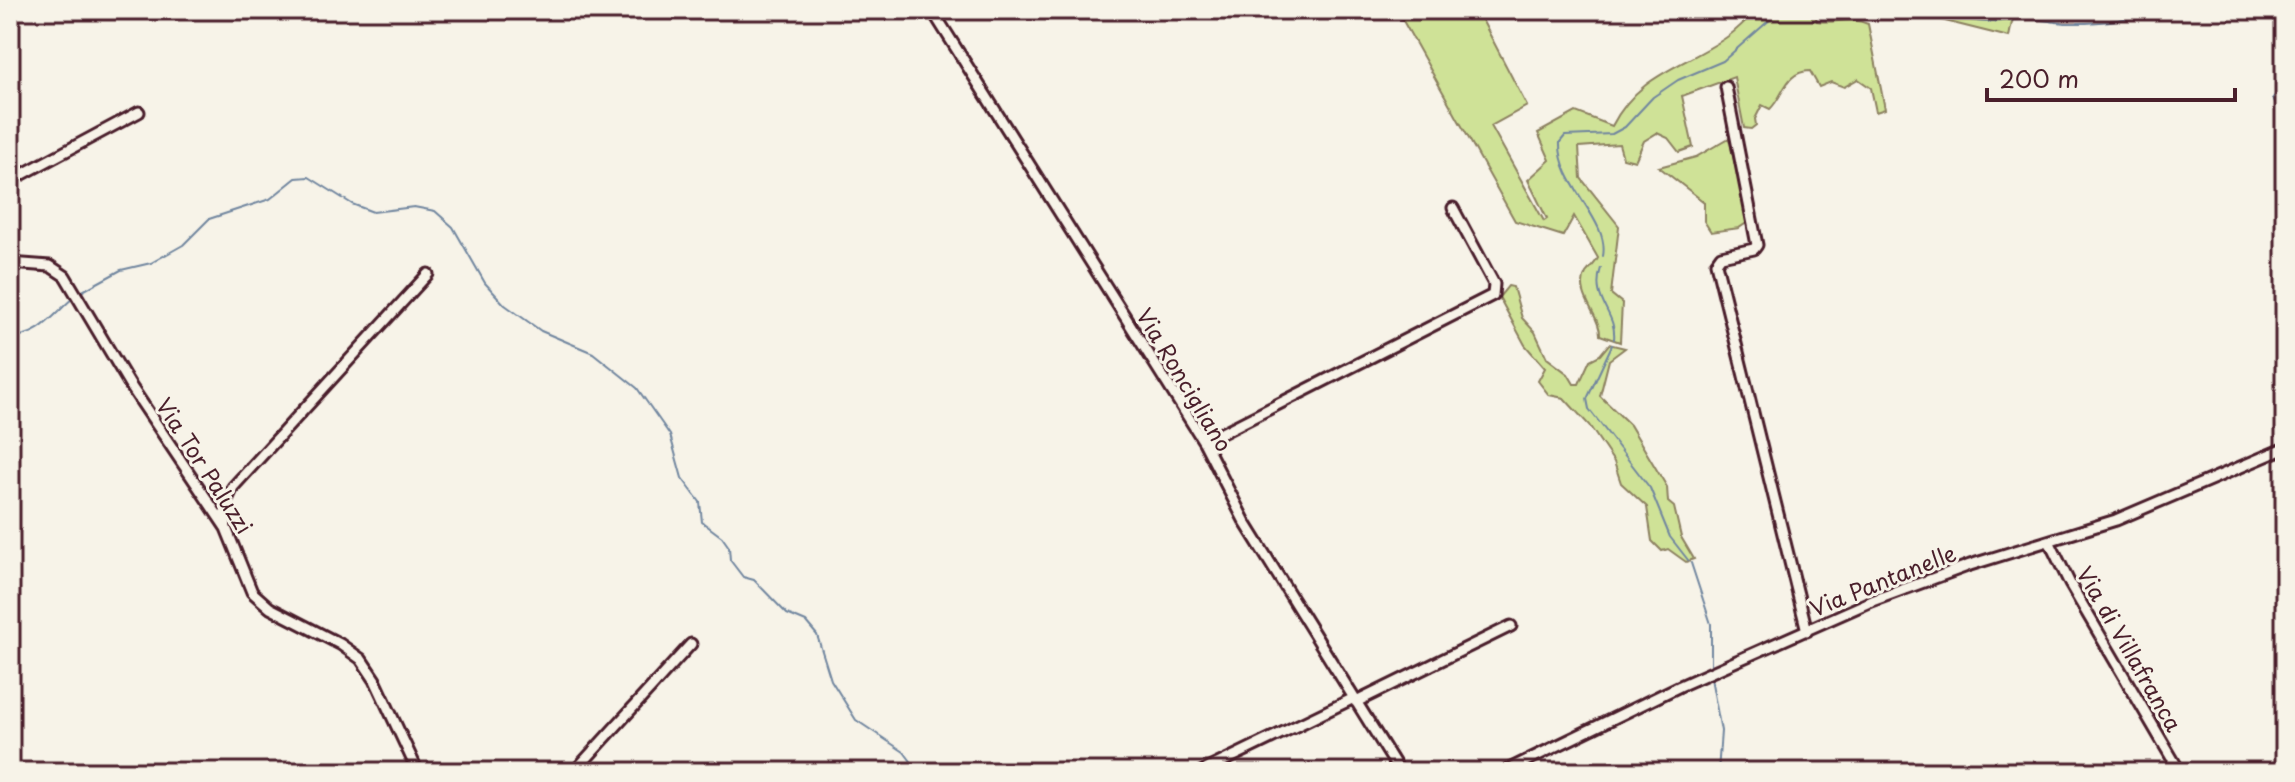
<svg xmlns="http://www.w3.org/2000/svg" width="2295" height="782" viewBox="0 0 2295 782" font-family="'Playpen Sans',sans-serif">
<rect width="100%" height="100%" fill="#f7f3e8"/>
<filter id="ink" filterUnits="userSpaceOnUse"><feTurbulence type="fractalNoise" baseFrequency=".0125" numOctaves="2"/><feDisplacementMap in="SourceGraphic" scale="16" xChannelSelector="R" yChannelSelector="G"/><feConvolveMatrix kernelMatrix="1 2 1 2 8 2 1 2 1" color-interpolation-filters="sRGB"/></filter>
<g filter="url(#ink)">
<path fill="#cfe297" stroke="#8c8061" stroke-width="2" d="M1397,10h80l50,96 -36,20 53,95 3,-2 -19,-39 22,-20 -12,-27 38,-21 36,14c26,-51 68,-58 112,-87 13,-8 22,-19 33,-29h57l3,11c18,3 34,-5 51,3l17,85 -9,3 -5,-24 -13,-9 -14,8 -13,-5 -12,5 -9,-16c-26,1 -25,24 -40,38l-8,-4 -7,14 1,6 -5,4 -7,-1 -10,-51 -52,19 11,51 -14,5 -11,-14 -11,-5 -13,8 -9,20 -12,-3 -4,-14 -40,3 2,31 38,48 -8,68 11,9 -2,39 -20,-7c1,-19 -26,-41 -14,-62 4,-5 9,-9 12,-15l-24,-42 -11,20 -48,-15z
M1901,10h75l6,6 32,-3 -5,24z
M1729,138l19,84 -9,6 -28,4 -7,-11v-19l-45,-35 37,-10z
M1508,286l5,1 9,31 13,14 12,26 21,16 6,10h5l11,-24 10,-5 9,-11 16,4 -16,12 -9,36 30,29 37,62 1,15 6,5 7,30 13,22 -8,3 -18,-13 -6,2 -10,-10 -5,-34 -26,-24 -7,-21 -25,-37 -25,-27 -15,-3 -11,-14 7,-13 -20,-23 -26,-48z"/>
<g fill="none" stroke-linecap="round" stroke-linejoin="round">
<path stroke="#71869f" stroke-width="2" d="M1941,10c34,16 49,12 85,9 14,-1 29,4 43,4 33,1 67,-5 98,-13
M2264,10l14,11 7,13
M2285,84l-12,14 12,23
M1603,256c7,-36 -45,-71 -43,-114l5,-6 47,-2 13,-7 28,-30 25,-17 45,-19 58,-51
M1601,268c-11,33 16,44 13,71
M79,293l42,-23 30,-7 32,-18 26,-26 61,-20 26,-21 13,-1 43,27 21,8 41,-5 21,4 18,16 32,56 20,22 36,26 52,22 44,35 33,47 12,43 18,24 2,20 20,15 7,10 1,13 13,17 11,3 33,34 19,8 11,13 14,45 25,40 48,32 15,20
M10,337c30,0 43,-22 64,-40
M1612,345l-25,54 2,10 61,79 20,49 18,23
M1691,563l20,61v41
M1711,678l10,53 -3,41"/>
<defs>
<path id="street" d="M932,10l272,432 42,82 154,248
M1726,87l31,158 -3,4 -33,7 -5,7 91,368
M10,181l129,-69
M10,263l40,3 15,10 65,109 96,143 26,64 18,16 70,36 21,15 14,21 43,92
M1204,442l289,-147 1,-11 -41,-76
M226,524l-1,-20 8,-17 195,-213
M2050,543l20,41 110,188
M1356,702l155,-76
M574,772l117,-128
M1201,772l153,-74
M1503,772l177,-86 192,-85 98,-36 146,-45 169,-72"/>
</defs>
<use href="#street" stroke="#4a1f2b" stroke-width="15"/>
<use href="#street" stroke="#f7f3e8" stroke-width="9"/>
</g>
</g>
<g text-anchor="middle" stroke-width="6" stroke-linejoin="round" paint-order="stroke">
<g font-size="22" fill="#4a1f2b" stroke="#f7f3e8">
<text transform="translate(1184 380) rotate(59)" y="8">Via Roncigliano</text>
<text transform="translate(204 466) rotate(57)" y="8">Via Tor Paluzzi</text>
<text transform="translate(1883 581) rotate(-22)" y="8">Via Pantanelle</text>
<text transform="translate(2129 649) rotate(60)" y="8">Via di Villafranca</text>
</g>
</g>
<rect width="2295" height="782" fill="none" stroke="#f7f3e8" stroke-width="40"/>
<rect x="20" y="20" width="2255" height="742" fill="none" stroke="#4a1f2b" stroke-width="3" filter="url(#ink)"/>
<path d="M1987 88v12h248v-12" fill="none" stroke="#4a1f2b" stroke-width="4"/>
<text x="1999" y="88" font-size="24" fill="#4a1f2b" stroke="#f7f3e8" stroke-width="6" paint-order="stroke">200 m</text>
</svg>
